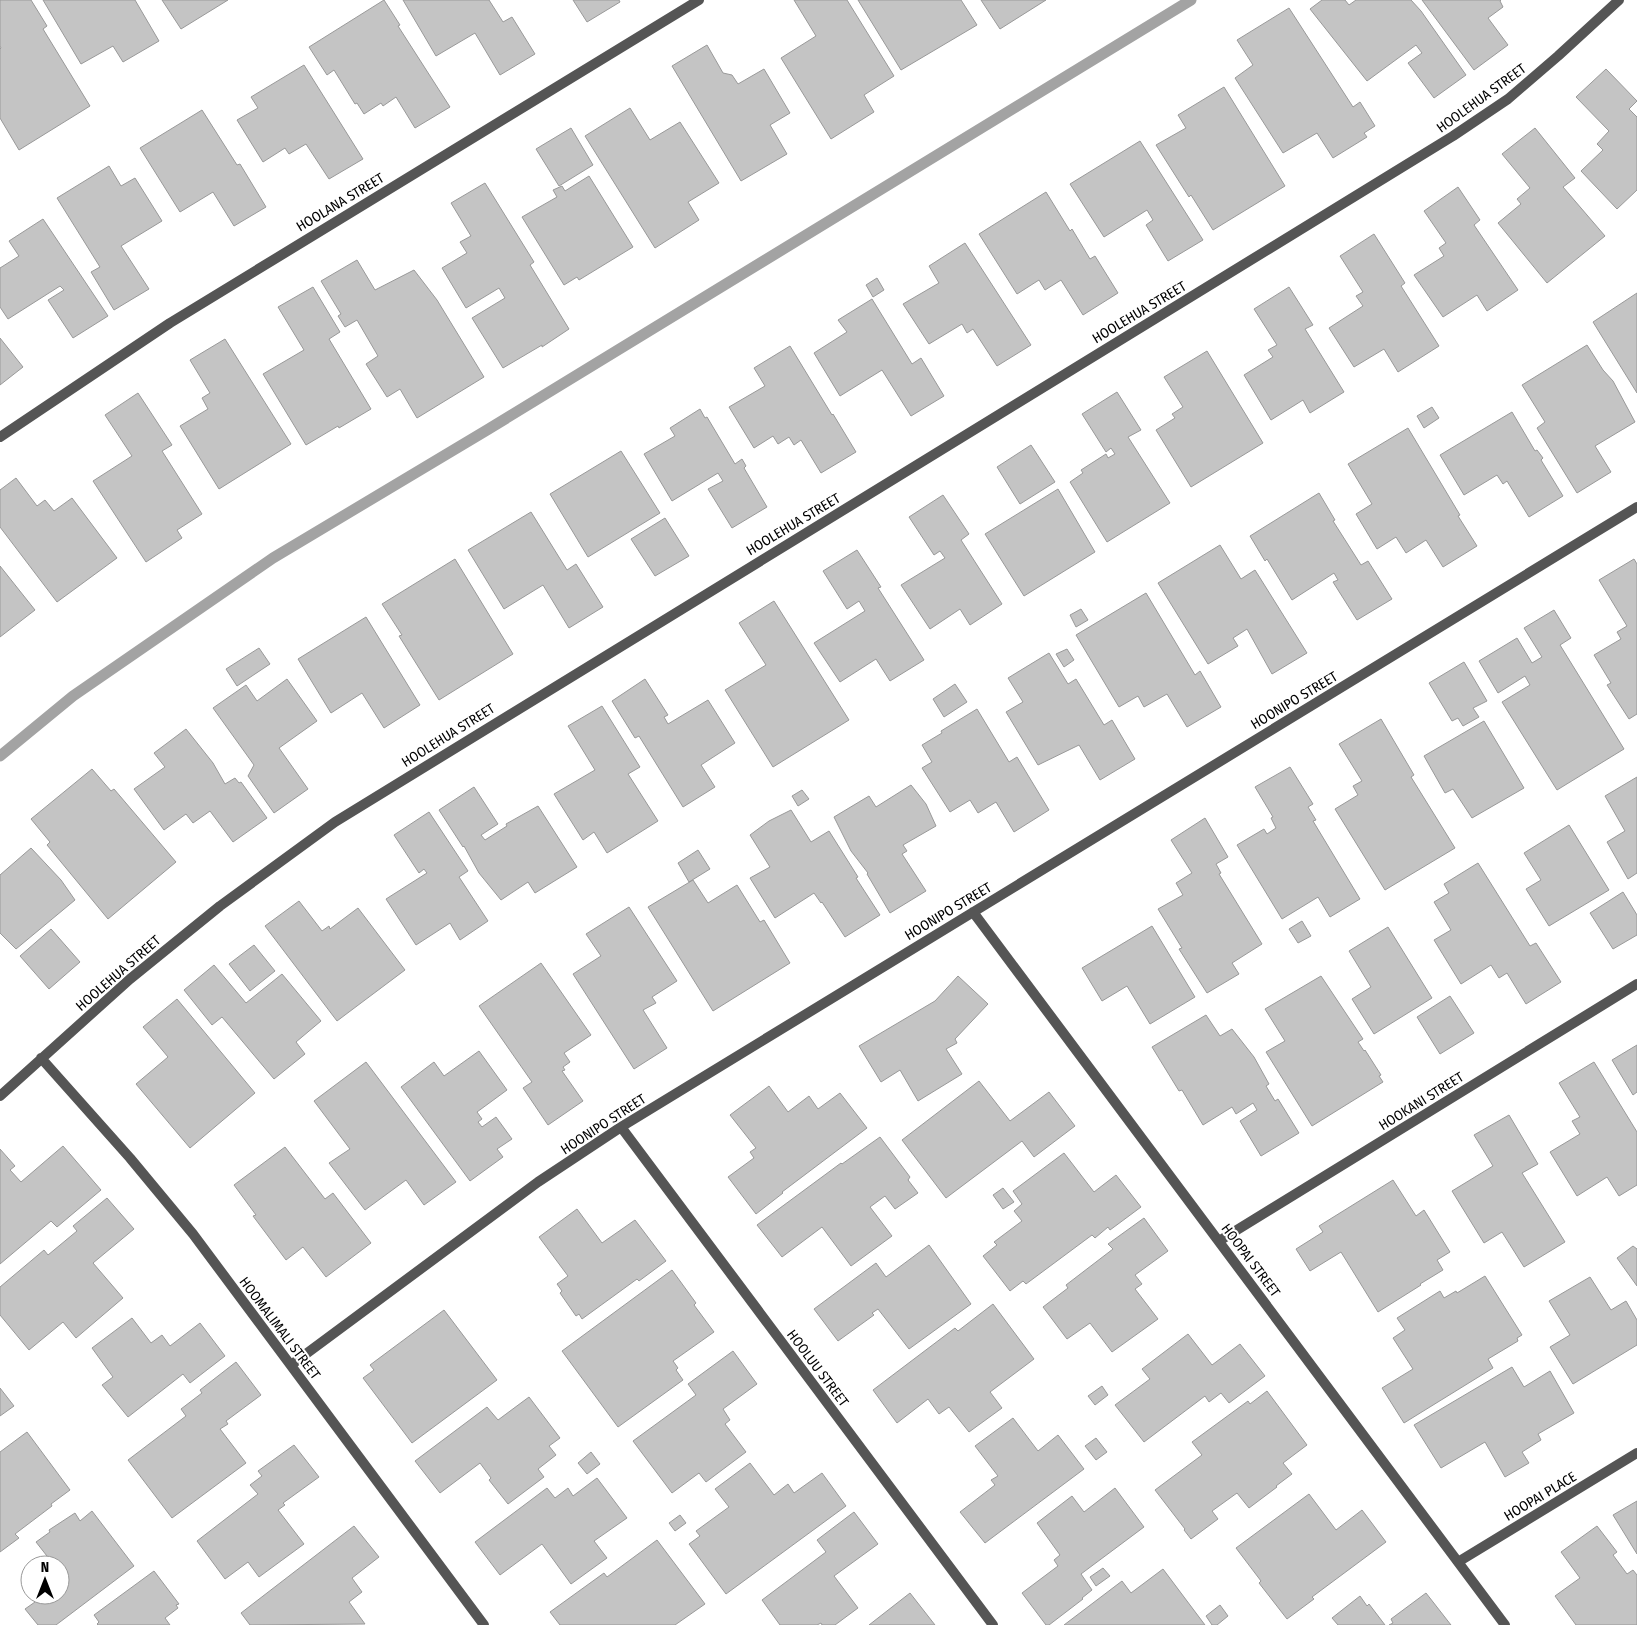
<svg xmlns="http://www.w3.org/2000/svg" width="1637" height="1625" viewBox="0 0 1637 1625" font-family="'Fira Sans Condensed',sans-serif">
<rect width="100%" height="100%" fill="#fff"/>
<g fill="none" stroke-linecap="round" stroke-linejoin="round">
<path stroke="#a3a3a3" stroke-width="11" d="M0,756l73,-60 200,-138 214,-128 704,-430"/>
</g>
<path fill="#c4c4c4" stroke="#999" d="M0,0h31l16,26 -4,3 47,77 -71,44 -19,-32v-69l1,-1 -1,-2z
M43,0h92l24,41 -36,21 -10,-16 -32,18z
M162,0h66l-47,29z
M384,0l16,25 -2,1 52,81 -35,21 -19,-31 -13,9 -2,-3 -17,11 -7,-11 -2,1 -21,-34 -7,5 -18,-28z
M403,0h86l14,22 9,-5 23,37 -35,21 -25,-42 -39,23z
M573,0h46l1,2 -33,20z
M794,0h53l47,76 -30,19 10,17 -43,27 -50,-81 35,-22z
M858,0h103l16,25 -76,45z
M981,0h65l-46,29z
M1322,0h23l4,5 7,-5h55l10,11 45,64 -32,23 -26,-35 14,-10 -6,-8 -49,36 -57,-72z
M1422,0h79l-1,1 3,6 -15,11 20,27 -34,25z
M1289,8l64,99 7,-5 15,24 -11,7 3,4 -34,21 -16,-25 -34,20 -48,-75 18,-13 -16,-25z
M707,45l16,28 9,2 6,9 26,-15 26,44 -20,12 17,29 -46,27 -69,-115z
M304,65l59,94 -34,20 -23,-35 -17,10 -4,-6 -22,14 -26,-42 21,-12 -7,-11z
M1606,69l31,32 -8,8 8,8v73l-20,19 -36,-38 22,-21 -6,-6 12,-13 -33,-34z
M1224,87l61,99 -72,44 -22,-35 -2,2 -33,-52 30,-17 -8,-13z
M630,108l20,32 30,-18 39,61 -31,19 11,18 -44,28 -70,-112z
M202,110l35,55 3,-1 26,43 -32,19 -21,-34 -33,20 -40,-64z
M571,128l22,37 -34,21 -23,-37z
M1535,128l40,50 -12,9 42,49 -58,47 -49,-60 23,-19 -4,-5 13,-11 -28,-34z
M1140,141l63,99 -35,21 -22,-36 7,-5 -6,-10 -43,27 -34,-53z
M109,166l12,20 14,-8 27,43 -41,25 28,43 -35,21 -23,-38 9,-5 -43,-69z
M589,176l44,71 -54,33 -2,-3 -13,8 -42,-68 35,-20 -4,-7 9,-4 3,5z
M485,183l49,79 -4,3 39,64 -27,18v-2l-39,23 -31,-50 33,-20 -6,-10 -33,20 -24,-40 25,-15 -7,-11 11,-6 -20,-33z
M1458,187l22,33 -6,5 44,65 -31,21 -10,-16 -34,22 -29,-42 30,-19 -5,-8 7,-5 -22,-32z
M1046,192l24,39 2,-2 18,30 5,-3 23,37 -35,22 -22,-35 -16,10 -6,-10 -22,14 -38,-60z
M43,219l65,97 -35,22 -25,-38 16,-10 -4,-4 -52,33 -8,-12v-39l19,-12 -10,-15z
M1374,234l31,49 -4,3 38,60 -41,26 -14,-23 -30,18 -25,-39 34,-22 -7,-10 7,-4 -23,-36z
M965,243l66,102 -34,21 -24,-37 -6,4 -5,-9 -33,20 -26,-40 36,-21 -10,-17z
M357,260l18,30 39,-20 23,30 47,77 -67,41 -17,-29 -13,8 -21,-33 12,-8 -21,-36 -12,7 -7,-11 3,-2 -20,-33z
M877,278l7,12 -11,7 -7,-12z
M313,287l27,45 -11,7 42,70 -32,19 -1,-2 -32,19 -43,-71 41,-24 -26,-43z
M1289,287l24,38 -8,4 39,63 -34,21 -7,-13 -32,20 -27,-45 29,-18 -5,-7 9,-5 -23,-36z
M1637,293v100l-44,-71z
M872,299l40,65 9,-6 23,38 -33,20 -29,-46 -42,26 -26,-43 33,-21 -9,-12z
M0,338l23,29 -23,18z
M225,339l66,105 -72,45 -39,-63 28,-17 -6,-11 8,-5 -20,-33z
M1587,345l16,25 10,11 22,41 -40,24 16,26 -34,21 -40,-65 8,-6 -23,-37z
M790,346l42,69 1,-1 23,38 -35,21 -20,-33 -7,5 -5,-8 -11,7 -5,-8 -19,12 -25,-41 36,-21 -11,-18z
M1207,351l56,92 -72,44 -35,-57 19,-12 -3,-4 11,-7 -19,-30z
M1117,392l24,38 -13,7 42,66 -63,39 -37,-60 13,-9 -2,-3 25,-16 2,4 7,-4 -4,-6 -5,4 -24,-38z
M138,393l34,52 -10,6 40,63 -25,16 5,8 -36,24 -53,-81 39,-25 -27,-41z
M1432,407l7,11 -15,10 -7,-12z
M700,409l5,9 2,-1 28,47 7,-5 4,7 -2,2 23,39 -35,21 -24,-39 15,-8 -5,-8 -46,28 -28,-47 31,-18 -5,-8z
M1512,412l23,39 2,-1 6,8 -2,2 22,36 -34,21 -22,-36 -4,3 -6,-9 -33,20 -24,-40z
M1408,428l52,87 -2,1 19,30 -34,21 -17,-27 -20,13 -10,-16 -19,12 -21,-35 16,-10 -24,-40z
M1031,445l24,37 -35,22 -23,-37z
M621,451l39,62 -72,44 -38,-63z
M16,478l21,28 8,-6 9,11 18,-13 45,60 -60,44 -57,-75v-37z
M1058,489l37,63 -71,44 -39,-62z
M1319,493l16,27 -2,1 28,44 7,-4 24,38 -35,21 -24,-38 5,-2 -4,-7 -42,27 -25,-41 -2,2 -15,-25z
M943,495l26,39 -8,6 41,64 -32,21 -10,-16 -30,20 -29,-44 44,-27 -5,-7 -6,4 -25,-38z
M531,512l36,58 9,-6 27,43 -34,21 -26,-43 -39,24 -36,-59z
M665,518l24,38 -34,20 -24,-37z
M1220,545l21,34 14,-9 52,83 -35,21 -25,-45 -14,9 5,8 -30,18 -50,-81z
M857,550l24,37 -3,1 46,72 -34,21 -14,-22 -36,23 -26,-39 51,-32 -6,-10 -12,8 -24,-38z
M455,559l58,95 -74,46 -40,-64 3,-1 -20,-31z
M1634,559l3,5v150l-8,5 -22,-34 4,-2 -17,-28 27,-16 -4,-7 10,-6 -28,-46z
M0,566l35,44 -35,27z
M1146,593l49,82 5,-4 21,36 -34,20 -20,-33 -23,13 -6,-11 -19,11 -43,-72z
M774,601l75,119 -76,47 -48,-77 41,-25 -27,-42z
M1081,609l7,11 -12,7 -6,-12z
M1554,610l17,28 -11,7 64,104 -67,41 -55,-88 28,-17 -5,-9 -27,17 -19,-32 38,-23 15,25 10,-6 -18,-29z
M366,617l54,88 -36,23 -22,-35 -31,20 -33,-54z
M259,648l11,16 -33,22 -11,-17z
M1067,649l7,11 -10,7 -8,-13z
M1049,653l19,31 8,-5 28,46 8,-5 23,39 -35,21 -21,-35 -41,20 -32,-53 17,-10 -15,-24z
M1464,662l23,39 -14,7 6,9 -16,9 -5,-8 -6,3 -23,-38z
M287,679l30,42 -38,27 29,41 -34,24 -26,-37 6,-11 -41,-57 33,-23 11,16z
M645,679l23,36 -4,2 4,7 40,-24 27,43 -34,22 14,22 -32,20 -44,-71 -4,2 -23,-37z
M955,684l12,18 -23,15 -11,-18z
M602,706l38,61 -12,7 30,47 -51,32 -13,-21 -11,8 -29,-46 41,-24 -27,-44z
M977,709l32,53 8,-5 32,53 -35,22 -18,-30 -18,11 -8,-13 -20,12 -28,-44 10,-6 -10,-17 20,-12 -1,-2z
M1381,719l33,56 -3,2 44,71 -70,42 -50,-81 23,-14 -5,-9 9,-5 -23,-37z
M1484,721l40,67 -52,30 -19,-29 -8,4 -21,-37z
M186,729l27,34 12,21 10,-6 4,5 2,-1 26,36 -34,24 -23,-31 -17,12 -7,-9 -22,16 -30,-41 31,-22 -11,-14z
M1290,767l23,37 -5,3 8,13 -3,1 47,78 -30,18 -12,-20 -36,22 -45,-74 27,-16 3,5 9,-6 -5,-10 2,-1 -18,-30z
M92,769l19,22 3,-2 62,73 -68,57 -61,-74 3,-3 -19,-23z
M1637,777v96l-9,6 -21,-37 18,-11 -20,-35z
M911,785l15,19 10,22 -33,19 4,6 -5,3 24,37 -36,22 -23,-39 1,-1 -17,-22 -17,-34 35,-21 7,11z
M474,787l24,37 -17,11 4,5 22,-14 -1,-2 32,-18 39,61 -42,26 -7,-11 -27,18 -22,-27 -15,-27 -1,1 -24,-37z
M802,790l7,9 -11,7 -6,-10z
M791,810l20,32 18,-11 29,46 -2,1 24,37 -35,22 -23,-35 -1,1 -7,-10 -39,25 -25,-40 20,-11 -20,-32 19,-14z
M429,812l39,59 -9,6 29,44 -28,19 -10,-17 -34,22 -30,-46 41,-26 -3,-4 -5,4 -25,-38z
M1205,818l23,39 -12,7 5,9 -2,1 43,70 -30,19 7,11 -32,19 -28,-44 3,-1 -24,-39 25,-14 -7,-12 16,-10 -21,-33z
M1569,825l40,65 -60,36 -23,-37 15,-9 -17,-27z
M31,848l30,32 14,20 -59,49 -16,-16v-58z
M698,850l12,19 -21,13 -11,-19z
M1478,863l52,83 6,-3 25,39 -35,22 -19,-31 -8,5 -8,-13 -30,19 -27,-44 17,-10 -17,-28 15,-9 -5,-9z
M693,880l15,23 29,-18 23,37 4,-2 26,43 -77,48 -65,-104z
M1623,892l14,23v20l-24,14 -23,-36z
M299,901l23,30 7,-5 1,3 28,-21 47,62 -68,51 -72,-95z
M629,907l48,74 -25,16 4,6 -13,7 24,38 -33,21 -61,-95 28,-18 -15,-22z
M1302,921l9,15 -13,7 -9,-14z
M1152,926l43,71 -45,27 -23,-38 -25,15 -20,-33z
M1388,927l44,71 -58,36 -22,-35 19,-12 -22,-36z
M51,929l29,33 -31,27 -29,-33z
M254,945l21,26 -25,20 -21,-27z
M541,963l50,72 -27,18 6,9 -7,5 2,3 -3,1 21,30 -35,24 -25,-37 9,-6 -53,-76z
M214,965l32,38 36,-29 39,47 -25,21 9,12 -31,25 -52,-62 -10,8 -28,-35z
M958,976l30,28 -33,35 2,4 -11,6 16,25 -44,27 -18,-31 -19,12 -22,-36 76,-45z
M1321,976l42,63 -5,3 6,9 1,-1 16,25 -2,1 4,6 -71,44 -46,-74 19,-11 -20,-32z
M1450,996l24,37 -34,21 -23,-37z
M177,999l78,94 -65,55 -54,-64 32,-27 -25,-30z
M1206,1015l14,21 12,-7 22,28 15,27 -3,2 9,15 3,-2 21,34 -38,23 -21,-35 17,-11 -4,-7 -17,11 -4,-7 -29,18 -21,-35 -3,1 -27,-44z
M1637,1045v47l-4,3 -21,-35z
M479,1051l28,39 -30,22 5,7 -4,3 4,5 14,-10 16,22 -15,10 6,8 -33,24 -69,-94 33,-25 10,14z
M366,1062l90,120 -32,23 -18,-25 -41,30 -36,-47 21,-14 -36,-48z
M1594,1062l43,70v53l-18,11 -12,-19 -30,19 -27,-44 30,-18 -8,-13 8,-4 -21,-34z
M979,1081l31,40 39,-29 26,34 -41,31 -12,-16 -76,57 -44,-58z
M769,1086l19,26 21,-16 9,13 22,-16 27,35 -85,64 1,1 -27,21 -28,-37 26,-19 -4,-6 6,-4 -26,-33z
M1509,1115l29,49 -16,9 43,69 -41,25 -22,-35 -18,11 -32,-52 41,-25 -19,-31z
M880,1137l30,40 -2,3 10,13 -23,16 -10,-13 -15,11 22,29 -41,30 -29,-39 -40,30 -25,-32 84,-62 1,1z
M63,1146l38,44 -44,37 -6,-6 -51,43v-115l15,17 -5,4 11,12z
M285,1147l40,52 8,-6 38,50 -45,34 -23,-30 -17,13 -33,-44 3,-1 -22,-30z
M1064,1153l30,39 22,-17 25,32 -31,23 -2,-3 -13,11 -3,-3 -66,49 -3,-3 -13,10 -27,-35 14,-11 -3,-3 28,-21 -8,-10 8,-7 -9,-13z
M1393,1180l23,36 8,-6 26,42 -13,8 6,10 -23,14 1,1 -43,27 -37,-60 -31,19 -14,-22 27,-17 -4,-6z
M1003,1188l11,14 -11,7 -10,-14z
M107,1198l27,31 -41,34 30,35 -47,40 -13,-16 -34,28 -29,-35v-28l44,-37 4,5 29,-24 -4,-5z
M577,1209l25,34 33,-23 31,41 -27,20 -2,-2 -55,40 -3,-5 -3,2 -16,-23 2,-2 -5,-7 11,-8 -29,-39z
M1144,1218l24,33 -33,24 7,9 -7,5 23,30 -46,33 -22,-29 -23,16 -24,-32 25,-19 -2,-3 47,-36 -5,-5z
M929,1245l42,59 -62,45 -31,-40 -6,4 2,2 -36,26 -24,-32 62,-46 10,14z
M1633,1246l4,3v37l-20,-28z
M672,1270l24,33 -2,2 20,27 -41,29 5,7 -2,2 7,10 -65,47 -56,-76z
M1485,1276l37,59 -5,3 1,3 -30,18 5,9 -89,55 -22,-35 31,-19 -20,-31 12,-8 -8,-12 43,-27 4,7 12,-7 1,2z
M1590,1277l21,33 15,-9 11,19v25l-64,39 -23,-37 20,-12 -21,-34z
M993,1304l41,55 -44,33 12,16 -33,24 -20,-25 -10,7 -11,-15 -31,24 -24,-33 82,-62 3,3z
M444,1310l53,70 -85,63 -49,-65 11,-8 -4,-5z
M132,1318l19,25 11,-8 8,11 30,-23 25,33 -35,27 -7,-9 -55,43 -26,-32 11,-8 -21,-29z
M1188,1334l24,31 28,-21 25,32 -36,27 -8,-10 -12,9 -4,-6 -61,46 -29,-37 35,-26 -8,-10z
M733,1351l24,33 -34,25 7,11 -5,4 21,28 -40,30 -7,-9 -27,20 -39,-52 63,-46 -8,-11z
M236,1362l25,33 -35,26 2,3 -8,5 26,34 -74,55 -44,-58 58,-44 -5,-7 21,-16 -2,-3z
M1512,1367l12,20 26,-16 24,42 -36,21 3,6 -19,12 7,11 -24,14 -20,-35 -44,26 -27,-43z
M1102,1386l6,9 -13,10 -7,-9z
M0,1388l14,18 -14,10z
M1267,1391l40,54 -24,18 9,11 -16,12 1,1 -28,21 -12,-15 -25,18 6,8 -27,20 -7,-9 1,-1 -30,-39 47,-35 -10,-13 56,-41 2,3z
M529,1397l31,41 -11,8 7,9 -18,14 6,8 -36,27 -19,-24 2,-2 -11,-15 -40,30 -25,-32 72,-54 11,13z
M1013,1418l25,33 20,-16 26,34 -99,74 -25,-31 35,-27 -4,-5 7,-4 -23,-30z
M27,1432l43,58 -19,14 1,2 -37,28 4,4 -19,14v-100z
M1096,1438l11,14 -11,8 -11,-14z
M294,1445l25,32 -36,26 2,2 -7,5 26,34 -45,33 -11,-15 -23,17 -28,-38 61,-47 -8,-9 12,-9 -4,-5z
M591,1452l9,12 -13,10 -9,-11z
M750,1463l24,32 14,-11 6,9 28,-20 24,33 -120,88 -37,-50 11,-8 -4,-5 33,-24 -14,-18z
M597,1478l30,40 -33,23 13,17 -36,26 -29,-40 -42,31 -25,-33 72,-54 8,10 13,-10 5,8z
M1115,1488l29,39 -63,47 11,16 -10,8 1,1 -34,26h-3l-24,-32 36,-27 -4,-6 6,-5 -23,-32 35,-27 12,16z
M1309,1494l27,36 26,-20 24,32 -74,55 2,2 -27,20 -28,-36 2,-2 -25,-33z
M1637,1501v53l-24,-39z
M92,1511l42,55 -78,59h-18l-13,-16 10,-7 -3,-4 3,-3h25v-19l2,-1 -2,-3v-7h-6l-18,-23 14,-10 -1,-2 26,-17 5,8z
M854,1512l24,32 -44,32 24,32 -23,17h-13l-1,-2 -4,2h-37l-18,-25 64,-48 -9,-12z
M680,1515l6,8 -11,8 -6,-8z
M354,1526l25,31 -27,21 10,14 -13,10 16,22 -115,1 -9,-12z
M1597,1526l20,26 -4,3 14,19 6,-4 4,5v50h-61l-21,-29 25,-18 -19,-26z
M657,1540l48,64 -30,21h-115l-10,-13 54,-39 3,4z
M1103,1568l7,8 -14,10 -6,-9z
M1163,1569l42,56h-141l58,-44 9,12z
M154,1571l25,33 -3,1 2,3 -13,10 5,7h-72l-1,-1 2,-2 -5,-7z
M910,1593l25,32h-66z
M1426,1593l25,32h-62l4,-2 -2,-4z
M1360,1596l7,10 2,-2 16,21h-47l-6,-7z
M1220,1605l8,11 -11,9h-5l-6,-9z"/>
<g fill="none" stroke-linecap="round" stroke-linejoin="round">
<path stroke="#555" stroke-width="10" d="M0,437l170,-114 529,-323
M973,912l532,713
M41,1058l89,100 63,76 291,391
M0,1096l130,-117 90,-73 115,-84 1118,-686 55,-37 50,-43 61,-56
M621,1127l372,498
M1219,1241l418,-257
M291,1365l247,-183 83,-55 1016,-620
M1458,1562l179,-109"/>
</g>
<g text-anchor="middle" stroke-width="4" stroke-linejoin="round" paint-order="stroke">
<g font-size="14" fill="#000" stroke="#fff">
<text transform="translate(1481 98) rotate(-36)" y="5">HOOLEHUA STREET</text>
<text transform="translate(340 202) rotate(-31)" y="5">HOOLANA STREET</text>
<text transform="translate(1139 312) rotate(-31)" y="5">HOOLEHUA STREET</text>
<text transform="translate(793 524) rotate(-31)" y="5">HOOLEHUA STREET</text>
<text transform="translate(1294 700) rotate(-31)" y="5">HOONIPO STREET</text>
<text transform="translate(448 735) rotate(-32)" y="5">HOOLEHUA STREET</text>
<text transform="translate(948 911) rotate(-31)" y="5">HOONIPO STREET</text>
<text transform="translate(118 973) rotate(-41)" y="5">HOOLEHUA STREET</text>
<text transform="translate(1421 1101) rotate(-32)" y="5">HOOKANI STREET</text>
<text transform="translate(603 1124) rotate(-33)" y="5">HOONIPO STREET</text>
<text transform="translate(1251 1260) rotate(53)" y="5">HOOPAI STREET</text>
<text transform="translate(280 1328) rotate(53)" y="5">HOOMALIMALI STREET</text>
<text transform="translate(818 1368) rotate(53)" y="5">HOOLUU STREET</text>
<text transform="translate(1540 1496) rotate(-31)" y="5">HOOPAI PLACE</text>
</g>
</g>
<g transform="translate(45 1580)"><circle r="24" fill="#ffffff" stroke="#999999"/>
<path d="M0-4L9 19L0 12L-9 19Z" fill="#000000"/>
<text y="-8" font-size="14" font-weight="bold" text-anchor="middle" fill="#000000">N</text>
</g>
</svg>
